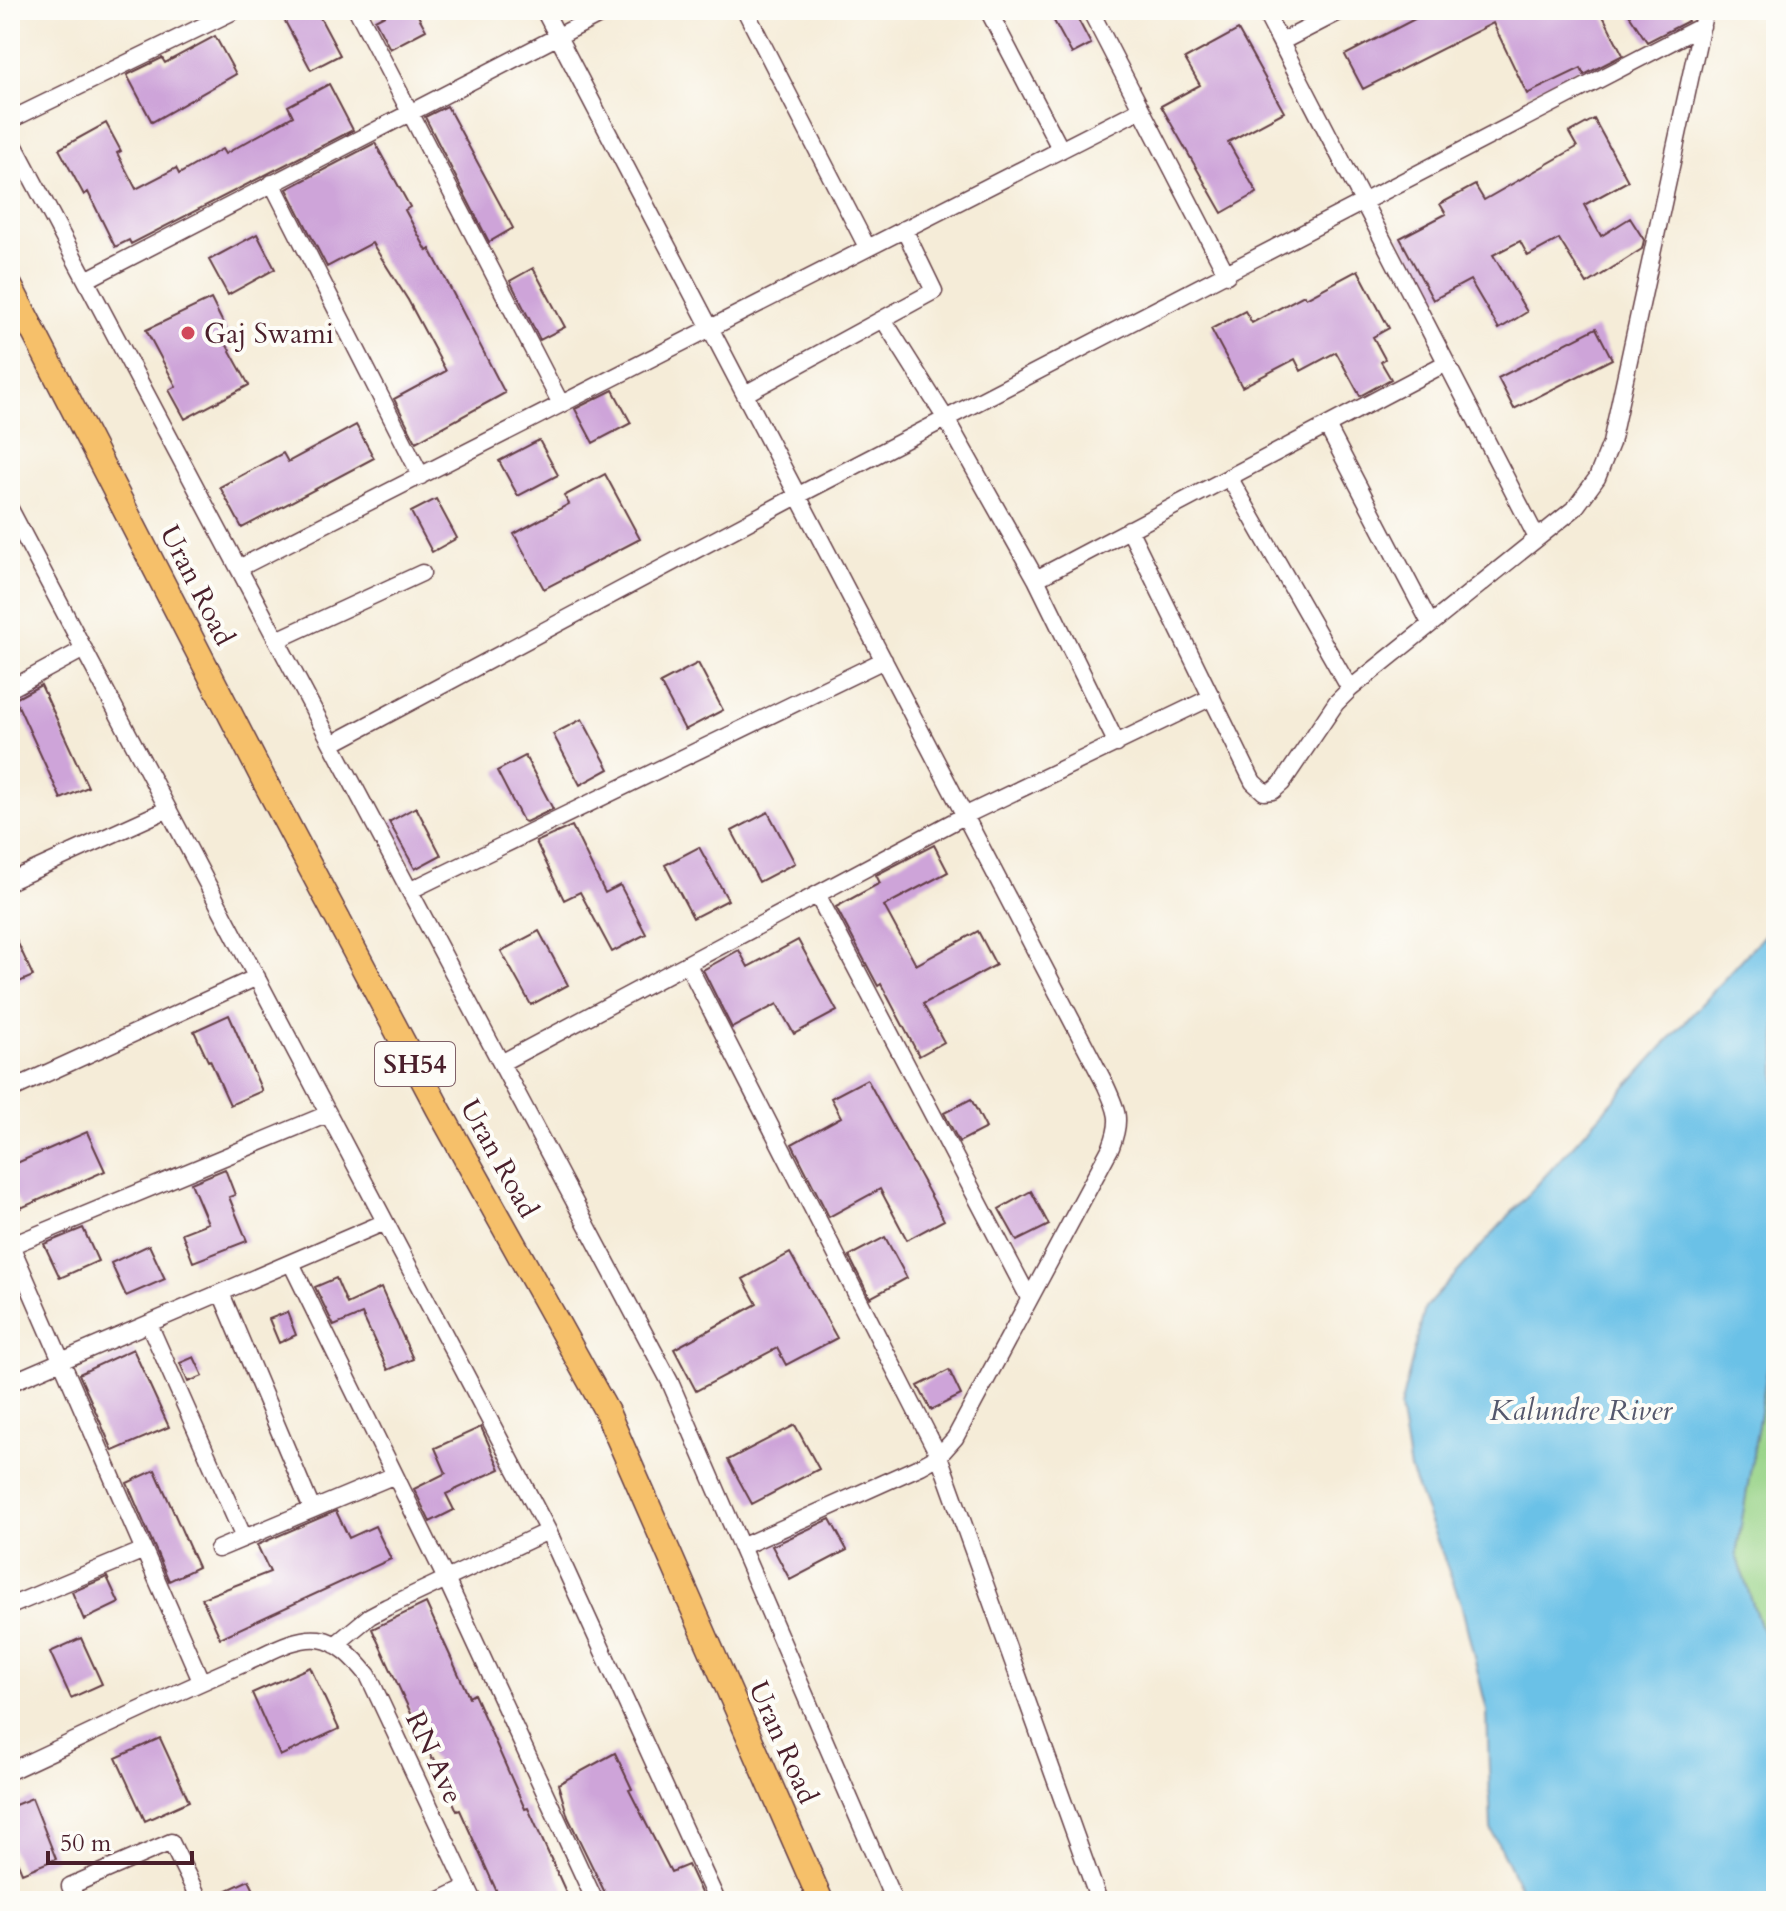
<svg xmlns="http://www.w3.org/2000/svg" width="1786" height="1911" viewBox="0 0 1786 1911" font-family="Cardo,serif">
<rect width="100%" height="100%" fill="#fdfcf7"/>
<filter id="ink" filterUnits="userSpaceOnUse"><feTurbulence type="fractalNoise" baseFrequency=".0125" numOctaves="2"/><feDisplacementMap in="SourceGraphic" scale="16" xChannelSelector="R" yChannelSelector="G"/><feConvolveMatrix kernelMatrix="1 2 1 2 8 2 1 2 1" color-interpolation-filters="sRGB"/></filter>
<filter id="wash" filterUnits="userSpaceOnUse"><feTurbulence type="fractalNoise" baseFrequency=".006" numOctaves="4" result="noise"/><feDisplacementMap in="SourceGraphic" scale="32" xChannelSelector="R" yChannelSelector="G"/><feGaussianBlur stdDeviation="1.8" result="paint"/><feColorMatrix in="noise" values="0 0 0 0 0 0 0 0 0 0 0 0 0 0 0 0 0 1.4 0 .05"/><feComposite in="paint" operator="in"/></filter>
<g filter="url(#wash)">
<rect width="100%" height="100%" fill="#f5ecd8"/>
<path fill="#97d387" stroke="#707959" stroke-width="2" d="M1776,1331v341l-40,-117 37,-219z"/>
<path fill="#6ac1e7" stroke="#5a7089" stroke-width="2" d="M1776,922v409l-3,5 -37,219 40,117v229h-250l-35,-72 -4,-118 -26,-108 -51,-133 -10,-62 25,-100z"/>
<g id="blocks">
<path fill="#cea4d9" d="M279,10h37l24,45 -29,15z
M394,10h21l11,20 -36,19 -15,-29z
M1048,10h25l18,34 -19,10z
M1432,10h168l23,45 -39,20 -3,-7 -54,26 -34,-71 -130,66 -18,-34z
M1626,10h55l7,11 -41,21z
M1238,30l46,82 -56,30 29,51 -35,20 -61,-107 39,-21 -15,-26z
M215,36l21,38 -84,48 -25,-47 35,-17 3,5z
M329,84l24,46 -222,114 -2,-4 -14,7 -27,-55 -4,3 -25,-46 47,-26 15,28 -4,2 19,36 40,-21 3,6 43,-25 3,5 68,-38 -5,-10z
M447,106l66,122 -24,14 -64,-125z
M1594,119l34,62 -44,24 17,31 29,-18 14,22 -2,9 -55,35 -28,-45 -31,17 -8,-15 -27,14 34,57 -28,17 -29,-49 -37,20 -33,-62 46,-24 -6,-10 35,-19 9,15 93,-53 -8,-14z
M375,143l35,64 -5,3 22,41 3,-2 75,144 -89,49 -22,-43 52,-28 -38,-71 -36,-57 -45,24 -40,-78z
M257,234l18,35 -47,26 -19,-35z
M533,268l32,59 -25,13 -30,-59z
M1358,270l31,58 -16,9 12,22 -4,3 10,17 -31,17 -24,-44 -35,19 -6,-12 -53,28 -31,-58 34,-18 7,12 52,-28 2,3z
M211,299l19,38 -6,3 25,45 -64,34 -16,-29 7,-4 -30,-56z
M1596,328l16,31 -98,50 -16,-31z
M613,390l18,33 -38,20 -18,-34z
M356,425l18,33 -132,70 -22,-41 63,-34 5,9z
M539,440l19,35 -40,21 -19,-35z
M605,474l35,65 -96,50 -30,-55 55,-30 -5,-8z
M436,499l21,39 -25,14 -21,-40z
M698,663l25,47 -38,20 -25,-47z
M41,685l47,102 -27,12 -46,-100z
M582,719l27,50 -29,16 -27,-51z
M525,756l28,53 -27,13 -3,-1 -26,-50z
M416,807l25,48 -26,14 -26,-47z
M768,812l27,51 -36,19 -27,-51z
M572,826l33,67 15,-8 26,49 -34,18 -32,-60 -16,8 -28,-58z
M934,845l14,27 -64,34 32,59 62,-34 18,34 -73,39 21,38 -25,14 -38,-72 -3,2 -42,-79 44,-24 -4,-8z
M699,847l29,53 -35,18 -28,-53z
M10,926l23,50 -23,10z
M539,931l29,54 -37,20 -30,-54z
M798,940l39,71 -43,23 -17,-30 -45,24 -29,-58 36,-20 9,17z
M229,1015l33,76 -32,14 -20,-45 -2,1 -14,-30z
M867,1079l77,141 -37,20 -27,-51 -51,28 -37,-73 49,-27 -10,-19z
M971,1099l15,29 -27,14 -15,-29z
M87,1132l18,39 -84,37 -11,-23v-19z
M225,1169l10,26 -6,2 18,44 -54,21 -11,-29 26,-10 -17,-40z
M1031,1191l18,34 -32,16 -18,-32z
M83,1228l15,33 -38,17 -16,-34z
M885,1237l22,41 -37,20 -21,-42z
M149,1245l16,34 -39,17 -15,-33z
M790,1253l47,85 -51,27 -9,-17 -81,43 -22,-42 83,-45 -14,-25z
M336,1278l11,26 34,-16 32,71 -25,11 -26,-56 -28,12 -19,-39z
M287,1312l9,23 -17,8 -10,-24z
M133,1349l36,78 -56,24 -34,-77z
M194,1357l9,19 -15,6 -8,-19z
M949,1370l12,25 -30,15 -13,-24z
M795,1425l24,44 -67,35 -24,-44z
M481,1427l19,42 -54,25 8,16 -24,12 -16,-33 32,-16 -11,-25z
M155,1470l43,97 -29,14 -42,-98z
M336,1511l13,27 26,-12 16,33 -171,79 -18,-40 68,-26 -13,-27z
M830,1519l17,31 -57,30 -18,-34z
M107,1577l12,26 -35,17 -12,-28z
M426,1603l43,94 5,-3 51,115 3,-1 42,93h-69l-41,-91 -3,1 -23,-53 -2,1 -60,-130z
M81,1638l21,46 -31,14 -21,-46z
M310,1667l29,62 -59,27 -28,-63z
M160,1738l29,63 -44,20 -29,-63z
M615,1753l17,36 -3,1 42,82 17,-7 14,30 -13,6h-80l-41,-84 -10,-33z
M32,1798l24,61 -34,14 -12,-30v-36z
M249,1880l10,21h-48l-1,-3z"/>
</g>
</g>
<g filter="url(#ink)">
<use href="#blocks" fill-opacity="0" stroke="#643e45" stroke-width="2"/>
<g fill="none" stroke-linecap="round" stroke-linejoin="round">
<defs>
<path id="minor" d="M357,10l204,394
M544,10l561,1074c12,26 17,35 6,63l-156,291 -16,18 -18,10 -180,81
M745,10l122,237
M988,10l73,140
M1090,10l137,265
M1264,10l273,528
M1281,42l62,-32
M10,120l226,-110
M10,137l660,1245 224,519
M272,183l149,293
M86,280l523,-270
M883,319l63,100 90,160 81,165
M745,394l189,-103 -30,-62
M1327,426l103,197
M1229,477l121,212
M10,509l538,1022 169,370
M1129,529l124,253 11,10 9,-1 9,-8 54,-80 14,-14 225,-181 22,-30 14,-35 94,-433
M239,568l902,-459
M1036,579l410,-216
M277,640l145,-67
M10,689l74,-40
M332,744l465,-248 905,-470
M10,881l158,-72
M411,890l473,-230
M818,896l211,402
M688,965l251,491 160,445
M501,1063l463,-247 248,-119
M10,1090l247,-113
M10,1243l191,438
M10,1246l318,-132
M291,1263l155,316 149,322
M221,1293l91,216
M149,1324l95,214
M10,1383l375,-161
M218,1549l177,-74
M10,1606l134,-56
M335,1645l35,-29 17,-9 161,-76
M10,1771c80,-37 159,-76 240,-110 20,-9 46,-25 69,-22 21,3 36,20 49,36l106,226
M77,1901l-7,-15 101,-44 29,59
M438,1901l29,-14"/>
<path id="primary" d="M10,286l255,496 174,328 168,302 214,489"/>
</defs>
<use href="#minor" stroke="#643e45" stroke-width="19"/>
<use href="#primary" stroke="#643e45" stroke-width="27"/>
<use href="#minor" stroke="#fff" stroke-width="16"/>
<use href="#primary" stroke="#f6c06b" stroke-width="24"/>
</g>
</g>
<circle fill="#d1495b" stroke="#fdfcf7" stroke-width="3" cx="188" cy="333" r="8"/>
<g text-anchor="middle" stroke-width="8" stroke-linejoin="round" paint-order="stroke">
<rect fill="#fdfcf7" stroke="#806168" stroke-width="2" x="375" y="1042" width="80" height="44" rx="6"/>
<g font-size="26" font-weight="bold" fill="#4a1f2b">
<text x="415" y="1073">SH54</text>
</g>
<g font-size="28" fill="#4a1f2b" stroke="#fdfcf7" text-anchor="start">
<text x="204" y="343">Gaj Swami</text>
</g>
<g font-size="28" fill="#4a1f2b" stroke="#fdfcf7">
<text transform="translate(198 585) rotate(63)" y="10">Uran Road</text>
<text transform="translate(500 1158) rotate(61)" y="10">Uran Road</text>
<text transform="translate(784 1742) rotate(66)" y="10">Uran Road</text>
<text transform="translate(435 1757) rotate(65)" y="10">RN Ave</text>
</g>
<g font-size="30" font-style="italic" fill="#55586d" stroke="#fdfcf7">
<text x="1581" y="1420">Kalundre River</text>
</g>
</g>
<rect width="1786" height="1911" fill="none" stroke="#fdfcf7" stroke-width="40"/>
<path d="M48 1851v12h144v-12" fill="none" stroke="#4a1f2b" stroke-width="4"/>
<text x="60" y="1851" font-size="24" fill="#4a1f2b" stroke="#fdfcf7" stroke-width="6" paint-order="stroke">50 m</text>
</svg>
